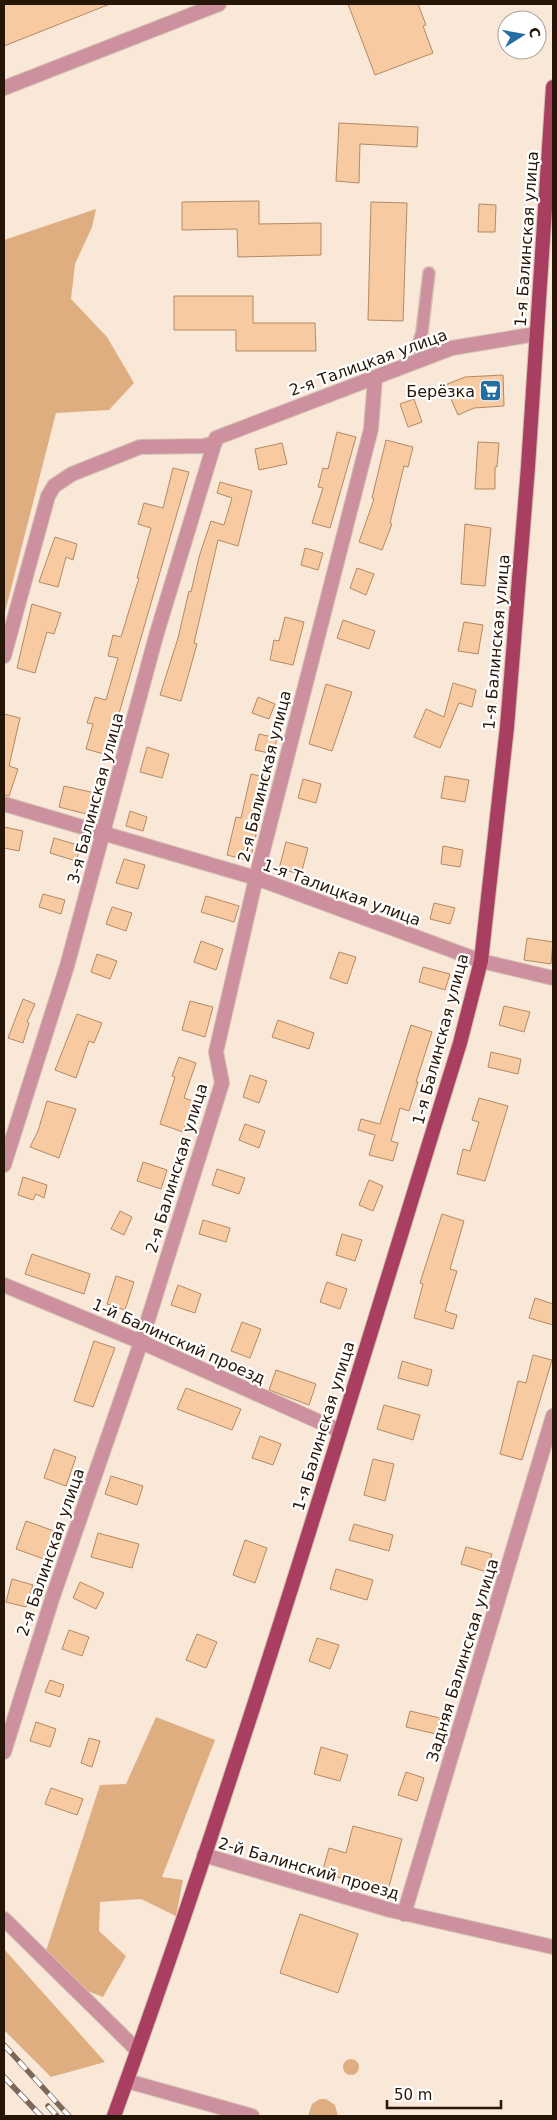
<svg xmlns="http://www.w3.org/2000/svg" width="557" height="2120" viewBox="0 0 557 2120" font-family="'DejaVu Sans',sans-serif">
<rect width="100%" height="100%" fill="#f9e7d7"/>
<path fill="#deae80" d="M96,209l-4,18 -17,37 -4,35 36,38 27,46 -25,27 -53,3 -52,203v-376z
M156,1717l59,23 -53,137 21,3 -7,36 -35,-17 -41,3 -1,29 27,25 -23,41 -23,-9 -34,-37 54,-166 26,-1z
M4,1949l101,113 -54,15 -47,-47z
M343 2067a8 8 0 1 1 16 0a8 8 0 1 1-16 0Z
M320,2099h6l9,6 3,11h-30l4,-12z"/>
<path fill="#f7caa2" stroke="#b38a63" d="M4,4h106l-106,42z
M348,4h70l8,21 -3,1 10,27 -58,22z
M339,123l79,4 -1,20 -57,-3 -1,39 -23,-2z
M259,201v23l62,-1v32l-83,2 -1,-28 -55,1v-28z
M371,202l36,1 -4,118 -35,-1z
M479,204l17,1 -1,27h-17z
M174,296h79v27h62l1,28h-80v-21h-62z
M503,375l1,31 -30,2 -16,7 -13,-30 20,-8z
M414,399l8,23 -14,5 -8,-23z
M337,432l19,5 -26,91 -18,-5 11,-35 -5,-1 5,-19 5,1z
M386,440l27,7 -5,20 -4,-1 -14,57 2,1 -10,26 -23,-8 15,-43 -2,-1z
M478,442l21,1 -2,24h-2v22h-20z
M282,443l5,21 -28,6 -4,-21z
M173,468l16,4 -82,283 -21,-6 7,-25 -6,-1 8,-26 11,3 12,-42 -10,-2 5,-21 8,2 18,-59h-2l14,-50 -13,-4 6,-21 19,5z
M220,482l32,9 -14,55 -20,-6 -24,103 3,1 -16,57 -21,-6 18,-57 11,-47 2,1 8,-35 12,-36 13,4 8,-27 -15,-5z
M465,524l26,4 -6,58 -24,-2z
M55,537l22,7 -4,16 -7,-3 -8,30 -19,-5z
M305,548l18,5 -5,17 -17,-5z
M357,568l17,6 -8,21 -16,-7z
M32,604l29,9 -7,21 -7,-2 -12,41 -18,-5z
M285,617l19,5 -11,43 -23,-5 4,-20 5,1z
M343,620l32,11 -6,18 -32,-11z
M464,622l19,3 -5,29 -20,-3z
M453,683l23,7 -4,17 -13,-4 -19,45 -26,-11 12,-28 18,8z
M326,684l26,8 -20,59 -23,-7z
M258,697l17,7 -6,15 -17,-6z
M4,714l16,4 -11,48 9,3 -9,27 -5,-1z
M259,734l18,4 -4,16 -18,-4z
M147,747l22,7 -7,24 -22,-6z
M251,774l18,4 -19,83 -23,-6 9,-38 5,1z
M445,776l24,4 -4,22 -24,-4z
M303,779l18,5 -5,19 -18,-5z
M64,786l31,7 -5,22 -31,-8z
M130,811l17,6 -4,14 -17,-5z
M4,827l19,4 -4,20 -15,-3z
M54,838l27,8 -5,15 -26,-8z
M286,842l22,6 -7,26 -22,-5z
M443,846l20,4 -3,17 -19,-3z
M124,859l21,6 -7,24 -22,-6z
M43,894l22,6 -4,14 -22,-7z
M206,896l33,10 -5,16 -33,-10z
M434,903l21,5 -5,16 -20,-5z
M112,907l20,6 -6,18 -20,-7z
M527,938l26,4 -2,22 -27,-4z
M201,941l22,8 -7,21 -22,-8z
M339,952l17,5 -9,27 -17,-6z
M97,954l20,7 -7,18 -19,-7z
M423,967l27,7 -5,16 -26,-8z
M23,999l12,5 -8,18 2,1 -6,20 -15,-5z
M190,1001l23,6 -8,30 -23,-7z
M504,1006l26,6 -6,20 -25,-7z
M77,1014l25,9 -8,20 -5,-2 -13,37 -21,-8z
M278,1020l36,13 -5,16 -37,-12z
M411,1025l21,7 -16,50h2l-9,29 -9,-3 -9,33 7,2 -5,18 -24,-6 6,-20 -17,-5 3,-11 19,5z
M491,1052l30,7 -3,15 -30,-7z
M179,1057l17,6 -12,35 9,3 -10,31 -23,-8 15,-47 -3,-1z
M250,1075l17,6 -8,22 -16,-6z
M479,1098l29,8 -23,75 -28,-7 6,-25 7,2 9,-29 -7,-2z
M47,1101l29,8 -17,49 -29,-11 8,-16z
M245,1124l20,7 -6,17 -20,-8z
M143,1162l24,8 -6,19 -24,-8z
M217,1169l28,9 -6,16 -27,-9z
M23,1177l24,8 -3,13 -8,-4 -3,6 -15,-5z
M369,1180l14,6 -10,25 -14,-6z
M120,1211l12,6 -8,18 -13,-6z
M442,1214l22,7 -14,48 7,2 -12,40 12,4 -4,14 -39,-11 9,-34 -3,-1z
M203,1220l27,8 -4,14 -27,-8z
M342,1234l20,6 -7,21 -19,-6z
M32,1254l58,20 -6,20 -59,-20z
M116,1276l18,6 -9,28 -18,-6z
M327,1282l20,7 -7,20 -20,-7z
M178,1285l23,9 -6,19 -24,-8z
M535,1298l18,6v21l-24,-7z
M242,1322l19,7 -11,29 -19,-7z
M94,1341l21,7 -22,59 -19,-6z
M533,1355l19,5 -30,100 -22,-6 18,-73 8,2z
M402,1361l30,9 -4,16 -30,-8z
M276,1370l40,14 -7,21 -40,-15z
M186,1388l55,21 -9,21 -55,-21z
M384,1405l36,10 -7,25 -36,-11z
M260,1436l21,8 -8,21 -21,-7z
M54,1449l22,8 -10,29 -22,-8z
M373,1459l21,5 -9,37 -21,-6z
M111,1476l32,10 -6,19 -32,-11z
M26,1521l28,10 -10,28 -28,-10z
M354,1524l39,11 -4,16 -40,-11z
M98,1533l41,11 -7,24 -41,-11z
M245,1540l22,8 -12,35 -22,-8z
M466,1547l26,7 -5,18 -26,-8z
M336,1569l37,11 -6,20 -37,-11z
M12,1579l21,6 -7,22 -20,-5z
M80,1582l24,11 -8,16 -23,-11z
M69,1630l20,7 -7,19 -20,-7z
M197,1634l20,8 -11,26 -20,-8z
M317,1638l22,7 -9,24 -21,-8z
M50,1680l14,5 -4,12 -15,-5z
M410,1711l30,7 -4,16 -30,-7z
M36,1722l20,7 -6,18 -20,-6z
M89,1738l11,3 -8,26 -11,-4z
M321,1747l27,8 -8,26 -26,-7z
M406,1772l18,6 -7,23 -19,-6z
M51,1788l32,11 -6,16 -32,-11z
M353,1826l49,13 -14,51 -66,-17 7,-25 17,5z
M300,1914l58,20 -20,59 -58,-20z"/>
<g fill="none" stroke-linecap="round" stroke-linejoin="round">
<defs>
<path id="pedestrian" d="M417,348l5,-16 7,-59"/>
<path id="minor" d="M4,88l215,-84
M4,656l44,-160 6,-10 18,-12 68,-27 63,-1 12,-3
M4,804l252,74 225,83 72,17
M4,1165l63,-199 89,-330 60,-198 236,-90 84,-14
M4,1285l137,57 199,89
M4,1752l48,-153 89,-257 81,-259 -6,-31 40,-174 115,-449 4,-51
M204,1855l186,55 163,37
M404,1914l149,-498
M4,1919l133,131
M127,2081l125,35"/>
<path id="primary" d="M114,2116c128,-353 235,-714 346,-1073l21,-82 26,-234 21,-260 25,-380"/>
</defs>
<use href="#pedestrian" stroke="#d3c1b2" stroke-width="14"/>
<use href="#minor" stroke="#d3c1b2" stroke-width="16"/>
<use href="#primary" stroke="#d3c1b2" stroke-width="16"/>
<use href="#pedestrian" stroke="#cd909e" stroke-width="11"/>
<use href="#minor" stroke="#cd909e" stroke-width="14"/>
<use href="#primary" stroke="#a93f60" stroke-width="14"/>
<defs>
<path id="rail" d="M4,2045l65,71
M4,2077l37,39
M48,2106l9,10"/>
</defs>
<use href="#rail" stroke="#7a695a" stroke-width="5.5"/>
<use href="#rail" stroke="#fff" stroke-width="4" stroke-dasharray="11" stroke-linecap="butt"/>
</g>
<defs>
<symbol id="supermarket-square" viewBox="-11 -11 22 22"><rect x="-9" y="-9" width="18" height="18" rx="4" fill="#256ea2" stroke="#fff"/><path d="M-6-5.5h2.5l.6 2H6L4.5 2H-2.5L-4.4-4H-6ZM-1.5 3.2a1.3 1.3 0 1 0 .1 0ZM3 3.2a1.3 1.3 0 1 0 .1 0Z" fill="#fff"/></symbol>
</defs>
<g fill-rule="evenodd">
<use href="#supermarket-square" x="478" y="378" width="25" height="25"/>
</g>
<g text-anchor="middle" stroke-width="4.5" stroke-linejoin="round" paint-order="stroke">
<g font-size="16" fill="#261607" stroke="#fff">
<text transform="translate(526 239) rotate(-86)" y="6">1-я Балинская улица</text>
<text transform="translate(368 362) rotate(-20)" y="6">2-я Талицкая улица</text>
<text transform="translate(496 642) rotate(-85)" y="6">1-я Балинская улица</text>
<text transform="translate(264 776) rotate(-76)" y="6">2-я Балинская улица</text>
<text transform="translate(95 798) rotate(-75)" y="6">3-я Балинская улица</text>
<text transform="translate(342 892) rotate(20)" y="6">1-я Талицкая улица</text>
<text transform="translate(440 1039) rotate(-75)" y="6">1-я Балинская улица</text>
<text transform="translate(176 1168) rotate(-73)" y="6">2-я Балинская улица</text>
<text transform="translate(179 1341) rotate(24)" y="6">1-й Балинский проезд</text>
<text transform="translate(323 1426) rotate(-73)" y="6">1-я Балинская улица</text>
<text transform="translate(50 1552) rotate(-71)" y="6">2-я Балинская улица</text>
<text transform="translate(462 1660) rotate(-73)" y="6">Задняя Балинская улица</text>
<text transform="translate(309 1868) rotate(16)" y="6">2-й Балинский проезд</text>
</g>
<g font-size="16" fill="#261607" stroke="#fff" text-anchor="end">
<text x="475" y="397">Берёзка</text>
</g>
</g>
<rect width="557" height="2120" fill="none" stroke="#261607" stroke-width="10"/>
<g transform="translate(522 35) rotate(79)"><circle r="24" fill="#ffffff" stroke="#a8a29c"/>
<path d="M0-4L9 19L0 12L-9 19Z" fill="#256ea2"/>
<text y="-8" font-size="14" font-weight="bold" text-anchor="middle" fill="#261607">С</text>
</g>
<path d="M387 2100v8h114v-8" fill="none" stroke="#261607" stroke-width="2.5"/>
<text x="394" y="2100" font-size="15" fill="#261607" stroke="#ffffff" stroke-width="4" paint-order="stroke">50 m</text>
</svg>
